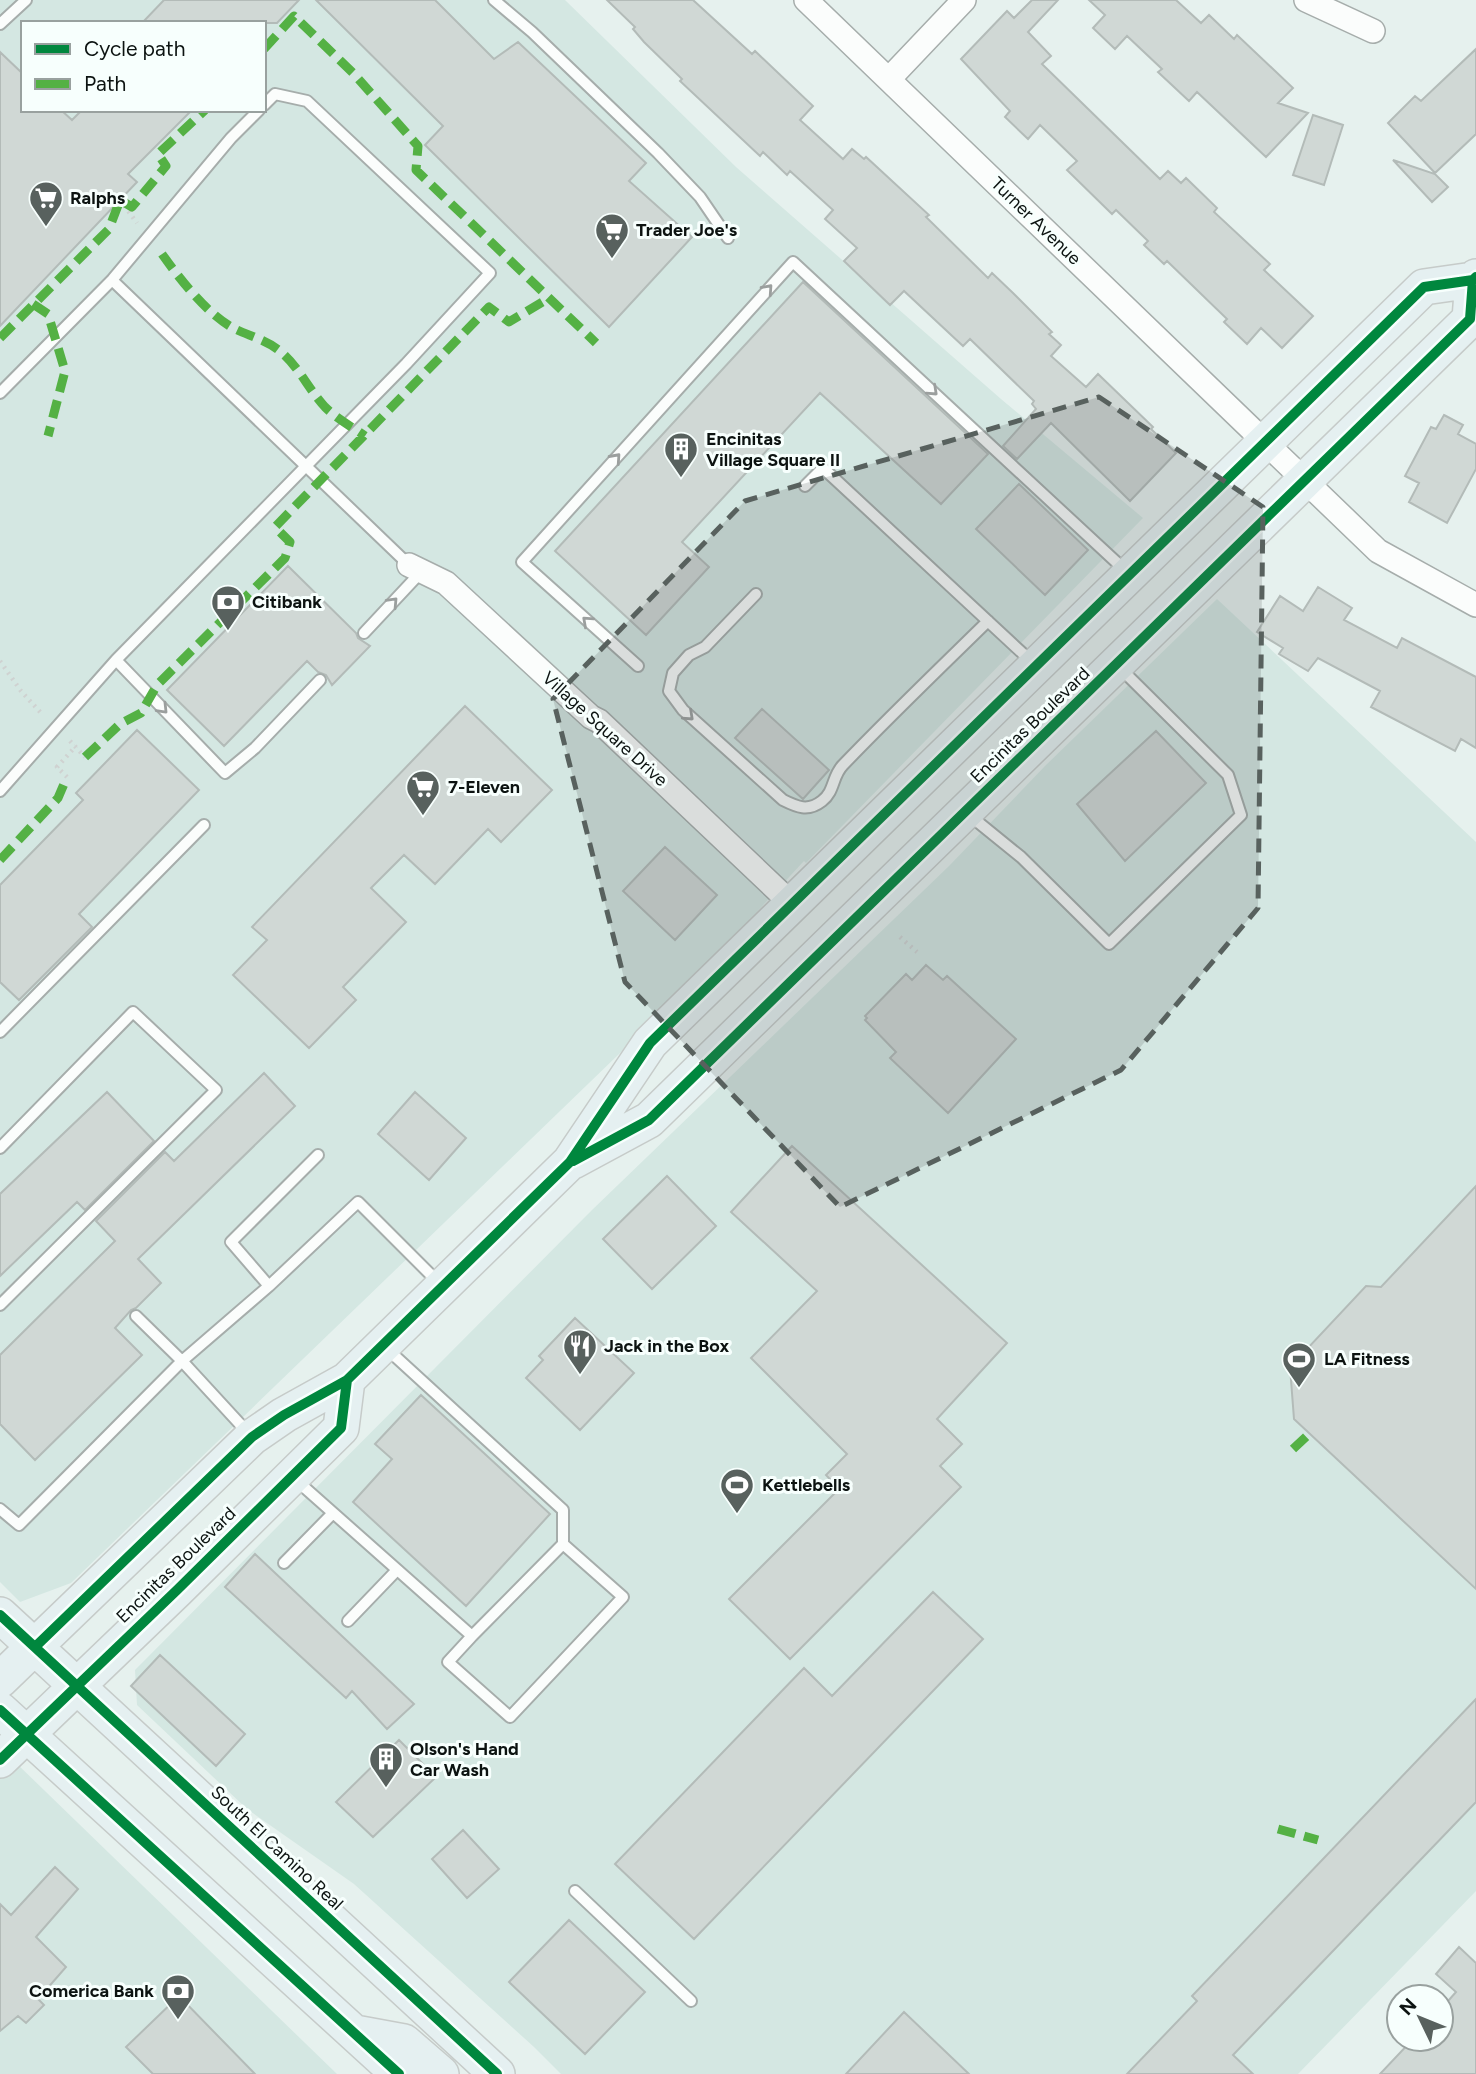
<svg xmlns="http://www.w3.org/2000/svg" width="1476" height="2074" viewBox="0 0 1476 2074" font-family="Figtree,sans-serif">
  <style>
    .built { fill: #d4e7e2; fill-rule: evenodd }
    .building { fill: #d0d8d5; stroke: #b3bbb8; stroke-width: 2 }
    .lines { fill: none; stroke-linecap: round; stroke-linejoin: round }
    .lane-casing { stroke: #a6adab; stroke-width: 14 }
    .street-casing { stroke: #a6adab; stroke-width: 26 }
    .primary-casing { stroke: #c6cbc9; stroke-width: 38 }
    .path { stroke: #cfd2d1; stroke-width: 4.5; stroke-dasharray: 2 5; stroke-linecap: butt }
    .lane { stroke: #fbfdfc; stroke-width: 10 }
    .street { stroke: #fbfdfc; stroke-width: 23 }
    .primary { stroke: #e5f0f1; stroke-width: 35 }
    .quiet { stroke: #54b144; stroke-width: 9; stroke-dasharray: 18 9; stroke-linecap: butt }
    .cycleway-casing { stroke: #f7fffd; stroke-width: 15 }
    .cycleway { stroke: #00873e; stroke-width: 10 }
    .oneway { stroke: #9b9f9e }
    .marked { fill: #58615e; fill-opacity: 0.2; stroke: #58615e; stroke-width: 5; stroke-dasharray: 14 9; stroke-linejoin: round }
    .labels { text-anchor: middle; stroke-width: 6; stroke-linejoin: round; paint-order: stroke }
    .poi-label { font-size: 18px; font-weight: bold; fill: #0c1311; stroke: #f7fffd; text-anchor: start }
    .street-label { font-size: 18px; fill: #0c1311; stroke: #f7fffd }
  </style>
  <rect width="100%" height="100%" fill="#e6f1ee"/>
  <!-- built -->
  <path class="built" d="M 0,0 L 565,0 L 736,167 L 1001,399 L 1143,518 L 806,863 L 804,861 L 676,999 L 71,1583 L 20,1602 L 0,1582 ZM 23,23 L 264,23 L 264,110 L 23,110 Z
    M 1217,599 L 1476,842 L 1476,1891 L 1298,2074 L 561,2074 L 534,2047 L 354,1884 L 247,1809 L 137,1705 L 135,1670 L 592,1210 L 949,866 L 1045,766 Z
    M 13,1760 L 337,2074 L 0,2074 L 0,1773 Z"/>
  <!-- building -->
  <path class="building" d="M 164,0 L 299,0 L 277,23 L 142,23 Z
    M 316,0 L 435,0 L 494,59 L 518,42 L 646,163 L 629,181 L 692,237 L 609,327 L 425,145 L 443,126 Z
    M 607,0 L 693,0 L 752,54 L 755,51 L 813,106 L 800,120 L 843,159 L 852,149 L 864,159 L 866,157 L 929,215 L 926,217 L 988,278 L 992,273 L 1013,293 L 1052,332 L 1049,334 L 1061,345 L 1051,356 L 1086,387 L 1098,374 L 1153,427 L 1151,429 L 1176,453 L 1130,501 L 1051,423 L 1017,459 L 1003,446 L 1036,409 L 1032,404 L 1034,401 L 970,339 L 963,346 L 904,291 L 890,305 L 844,261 L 857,248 L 825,219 L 833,210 L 790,171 L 787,175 L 763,152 L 760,156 L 680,81 L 682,79 L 644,42 L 633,29 L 635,27 Z
    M 1032,0 L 1058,0 L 1028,32 L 1051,56 L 1042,64 L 1160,179 L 1168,171 L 1181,183 L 1186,178 L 1217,208 L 1214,212 L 1270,264 L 1264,270 L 1313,316 L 1282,348 L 1261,328 L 1247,344 L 1224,322 L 1227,319 L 1167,261 L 1164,264 L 1144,245 L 1148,241 L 1116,210 L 1112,214 L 1067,170 L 1077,161 L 1040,125 L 1028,139 L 1005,117 L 1010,111 L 961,59 L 1007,11 L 1014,18 Z
    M 1089,0 L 1176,0 L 1201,23 L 1209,15 L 1234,39 L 1237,35 L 1293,88 L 1278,103 L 1308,113 L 1266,157 L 1197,92 L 1189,101 L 1158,72 L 1162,69 L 1127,36 L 1115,49 L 1093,28 L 1105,15 Z
    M 1476,49 L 1476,134 L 1435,173 L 1388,123 L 1415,96 L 1421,101 Z
    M 0,52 L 23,74 L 23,110 L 61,110 L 72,120 L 82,110 L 192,110 L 128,174 L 137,182 L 0,326 Z
    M 1313,115 L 1343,125 L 1324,185 L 1293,175 Z
    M 1393,160 L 1435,174 L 1448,187 L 1432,202 Z
    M 803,282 L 988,454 L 941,504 L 820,393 L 682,542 L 709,567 L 646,635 L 555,551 Z
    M 1444,415 L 1463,425 L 1458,434 L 1476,444 L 1476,469 L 1447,523 L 1409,502 L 1419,483 L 1405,476 L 1431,427 L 1436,429 Z
    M 1019,484 L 1088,550 L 1045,595 L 976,529 Z
    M 288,566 L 356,633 L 358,638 L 370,646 L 332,685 L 326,675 L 318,672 L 307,661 L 224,746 L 167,690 Z
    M 1318,587 L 1352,608 L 1344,620 L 1397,648 L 1402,638 L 1476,677 L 1476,748 L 1461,739 L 1455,751 L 1371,707 L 1380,691 L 1318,658 L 1308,671 L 1279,654 L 1283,648 L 1257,632 L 1280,596 L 1303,611 Z
    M 465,706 L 552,790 L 501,842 L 488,829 L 435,884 L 404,855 L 371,888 L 406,922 L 343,987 L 356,1000 L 309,1048 L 233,975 L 267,940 L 252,927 Z
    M 762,709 L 829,770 L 803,799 L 735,738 Z
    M 137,730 L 199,790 L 79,914 L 92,927 L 19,1000 L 0,982 L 0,885 L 83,800 L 76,793 Z
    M 1156,731 L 1206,783 L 1125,861 L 1077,804 Z
    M 665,847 L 717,895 L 675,940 L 623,891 Z
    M 926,965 L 943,980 L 947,976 L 1016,1039 L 948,1113 L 890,1058 L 896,1052 L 865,1020 L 867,1018 L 865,1016 L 906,974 L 912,980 Z
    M 264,1073 L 295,1106 L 138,1259 L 161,1283 L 136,1308 L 131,1310 L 115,1328 L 142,1355 L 35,1460 L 0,1424 L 0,1355 L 115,1241 L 96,1221 L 165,1152 L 174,1161 Z
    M 107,1092 L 154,1141 L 85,1210 L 77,1202 L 0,1276 L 0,1194 Z
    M 415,1092 L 466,1138 L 429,1180 L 378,1134 Z
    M 792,1146 L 1007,1343 L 937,1419 L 962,1444 L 940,1466 L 961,1487 L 790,1659 L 729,1599 L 839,1489 L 826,1475 L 847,1454 L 751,1358 L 817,1291 L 731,1212 Z
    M 667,1176 L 716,1226 L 652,1289 L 603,1239 Z
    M 1476,1186 L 1476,1589 L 1294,1419 L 1290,1367 L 1366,1286 L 1381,1287 Z
    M 575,1318 L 634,1373 L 580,1430 L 526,1378 L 543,1360 L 539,1356 Z
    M 421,1395 L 550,1514 L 466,1606 L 353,1502 L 392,1459 L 375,1444 Z
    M 255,1554 L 414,1704 L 387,1729 L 352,1691 L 346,1698 L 225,1587 Z
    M 933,1592 L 983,1639 L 694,1939 L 615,1864 L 804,1668 L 832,1696 Z
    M 160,1655 L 245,1734 L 216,1766 L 131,1686 Z
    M 1476,1699 L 1476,1802 L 1233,2055 L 1253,2074 L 1127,2074 L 1197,2001 L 1192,1996 Z
    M 399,1740 L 436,1777 L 373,1837 L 336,1802 Z
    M 463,1830 L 499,1869 L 467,1898 L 432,1859 Z
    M 55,1867 L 78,1889 L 36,1937 L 66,1967 L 38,1999 L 44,2005 L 26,2023 L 18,2016 L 0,2031 L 0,1904 L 11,1915 Z
    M 569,1920 L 645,1992 L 585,2054 L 509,1982 Z
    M 1459,1947 L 1476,1963 L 1476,2074 L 1380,2074 L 1413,2039 L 1441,2039 L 1441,2009 L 1456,1992 L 1436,1974 Z
    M 179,1996 L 255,2074 L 153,2074 L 126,2047 Z
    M 904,2012 L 969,2074 L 846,2074 Z"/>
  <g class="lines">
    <!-- lane casing -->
    <g class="lane-casing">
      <path id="lane" d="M 494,0 L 532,32 L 658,153 L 700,197 L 728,238
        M 0,24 L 26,0
        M 112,280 L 409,565
        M 0,393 L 112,280 L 231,138 L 259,110
        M 805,486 L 823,468 L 1033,663
        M 756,594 L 705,647 L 689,655 L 673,673 L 669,691 L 683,710 L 783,800 C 797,807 808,812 822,801 C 835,791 832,776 843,765 C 890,716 939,669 988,621
        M 364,633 L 422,571
        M 116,660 L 225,773 L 255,748 L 320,680
        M 638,666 L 522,562 L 793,262 L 1127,572
        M 0,791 L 116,660 L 406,364 L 490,273 L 307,101 L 275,94 L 264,105
        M 968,814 L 1021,857 L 1109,944 L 1241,815 L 1228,775 L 1119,667
        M 0,1032 L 204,825
        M 0,1148 L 133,1012 L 216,1090 L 0,1305
        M 269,1286 L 231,1242 L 318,1155
        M 136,1316 L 182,1361 L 269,1286 L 358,1202 L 440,1284
        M 386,1348 L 563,1510 L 563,1544
        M 296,1480 L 472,1636 L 563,1544 L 623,1597 L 510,1717 L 448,1662 L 472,1636
        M 0,1509 L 19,1525 L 182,1361 L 250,1435
        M 284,1563 L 333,1513
        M 348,1621 L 397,1570
        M 575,1891 L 691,2001"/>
    </g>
    <!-- street casing -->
    <g class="street-casing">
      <path id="street" d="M 806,0 L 1378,551 L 1476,605
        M 1306,0 L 1373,31
        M 889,79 L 964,0
        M 409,565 L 446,583 L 591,717 L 599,721 L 792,904"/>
    </g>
    <!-- primary casing -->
    <g class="primary-casing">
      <path id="primary" d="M 573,1161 L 649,1120 L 1470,319 L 1473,280
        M 0,1615 L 497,2074
        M 0,1680 L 252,1437 L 284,1415 L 347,1380 L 570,1162 L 650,1043 L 1424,287 L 1473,280 L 1476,277
        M 0,1710 L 399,2074
        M 0,1760 L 177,1590 L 341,1428 L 347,1380
        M 355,2033 L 404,2042 L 441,2074"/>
    </g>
    <!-- path -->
    <path class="path" d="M 120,200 L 137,223
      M 0,661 L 21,691 L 41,713
      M 70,741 L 85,757
      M 67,777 L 57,767 L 76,746
      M 900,937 L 917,952"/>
    <!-- lane -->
    <use href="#lane" class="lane"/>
    <!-- street -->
    <use href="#street" class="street"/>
    <!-- primary -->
    <use href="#primary" class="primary"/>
    <!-- quiet -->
    <path class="quiet" d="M 264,49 L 294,16 L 354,74 L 418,146 L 416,170 L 596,343
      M 162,254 C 179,278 206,313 233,328 C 249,336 267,340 281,352 C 299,367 309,390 325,407 C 336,418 352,427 365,436
      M 33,304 L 48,314 L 65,371 L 48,436
      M 0,338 L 109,229 L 120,200 L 132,207 L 166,166 L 158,154 L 205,110
      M 85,757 L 120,724 L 141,713 L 157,685 L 285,558 L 290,542 L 275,527 L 489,307 L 509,322 L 549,298
      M 0,860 L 58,798 L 67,777
      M 1293,1449 L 1310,1433
      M 1278,1829 L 1318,1840"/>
    <!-- cycleway casing -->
    <g class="cycleway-casing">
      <path id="cycleway" d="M 573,1161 L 649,1120 L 1470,319 L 1473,280
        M 0,1615 L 497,2074
        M 35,1647 L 252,1437 L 284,1415 L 347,1380 L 570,1162 L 650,1043 L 1424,287 L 1473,280 L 1476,277
        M 0,1710 L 399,2074
        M 0,1760 L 177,1590 L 341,1428 L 347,1380"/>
    </g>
    <!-- cycleway -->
    <use href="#cycleway" class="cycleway"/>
  </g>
  <!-- one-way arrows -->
  <defs><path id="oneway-chevron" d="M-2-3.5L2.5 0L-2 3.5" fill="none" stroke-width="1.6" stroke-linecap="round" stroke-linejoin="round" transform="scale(1.75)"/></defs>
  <g class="oneway">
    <use href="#oneway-chevron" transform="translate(768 289) rotate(-48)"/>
    <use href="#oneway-chevron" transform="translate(933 391) rotate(43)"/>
    <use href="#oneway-chevron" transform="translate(616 458) rotate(-48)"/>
    <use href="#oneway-chevron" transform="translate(393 602) rotate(-47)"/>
    <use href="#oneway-chevron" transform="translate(587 621) rotate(-138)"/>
    <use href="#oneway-chevron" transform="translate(163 709) rotate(46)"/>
    <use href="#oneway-chevron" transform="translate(689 716) rotate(43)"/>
  </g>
  <!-- marked area -->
  <path class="marked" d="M 1099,397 L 1263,507 L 1258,908 L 1121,1070 L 840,1207 L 625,982 L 553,699 L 745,501 Z"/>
  <!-- icons -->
  <defs>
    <g id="supermarket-pin" transform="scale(1.75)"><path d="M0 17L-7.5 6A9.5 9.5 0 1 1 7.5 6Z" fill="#58615e" stroke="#f7fffd"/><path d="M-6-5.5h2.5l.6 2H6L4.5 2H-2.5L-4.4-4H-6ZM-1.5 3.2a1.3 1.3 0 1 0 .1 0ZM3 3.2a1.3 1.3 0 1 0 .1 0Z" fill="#fff"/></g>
    <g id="building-pin" transform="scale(1.75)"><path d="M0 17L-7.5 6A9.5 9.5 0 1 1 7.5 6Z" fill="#58615e" stroke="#f7fffd"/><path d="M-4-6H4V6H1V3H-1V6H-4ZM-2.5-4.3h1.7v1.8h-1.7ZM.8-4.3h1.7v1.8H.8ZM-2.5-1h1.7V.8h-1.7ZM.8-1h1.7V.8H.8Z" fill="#fff"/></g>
    <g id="bank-pin" transform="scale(1.75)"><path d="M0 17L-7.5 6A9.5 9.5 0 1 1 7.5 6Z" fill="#58615e" stroke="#f7fffd"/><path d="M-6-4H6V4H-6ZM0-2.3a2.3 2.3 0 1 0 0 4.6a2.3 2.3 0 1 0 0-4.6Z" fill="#fff"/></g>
    <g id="restaurant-pin" transform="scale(1.75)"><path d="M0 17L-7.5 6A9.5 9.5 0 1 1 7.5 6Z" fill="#58615e" stroke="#f7fffd"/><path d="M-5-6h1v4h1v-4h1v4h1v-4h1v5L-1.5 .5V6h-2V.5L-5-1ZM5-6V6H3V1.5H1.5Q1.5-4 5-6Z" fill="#fff"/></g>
    <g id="stadium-pin" transform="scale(1.75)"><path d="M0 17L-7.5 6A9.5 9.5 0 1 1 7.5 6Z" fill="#58615e" stroke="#f7fffd"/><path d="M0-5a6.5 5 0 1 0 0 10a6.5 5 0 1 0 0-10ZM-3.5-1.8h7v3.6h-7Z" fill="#fff"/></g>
  </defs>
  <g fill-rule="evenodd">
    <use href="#supermarket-pin" x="46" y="198"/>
    <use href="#supermarket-pin" x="612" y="230"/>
    <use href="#building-pin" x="681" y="449"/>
    <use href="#bank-pin" x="228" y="602"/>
    <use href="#supermarket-pin" x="423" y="787"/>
    <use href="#restaurant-pin" x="580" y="1346"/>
    <use href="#stadium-pin" x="1299" y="1359"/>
    <use href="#stadium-pin" x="737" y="1485"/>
    <use href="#building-pin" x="386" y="1759"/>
    <use href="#bank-pin" x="178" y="1991"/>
  </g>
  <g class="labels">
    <!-- poi labels -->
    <g class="poi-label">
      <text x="70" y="204">Ralphs</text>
      <text x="636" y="236">Trader Joe's</text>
      <text x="706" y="445">Encinitas<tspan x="706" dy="21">Village Square II</tspan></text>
      <text x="252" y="608">Citibank</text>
      <text x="448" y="793">7-Eleven</text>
      <text x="604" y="1352">Jack in the Box</text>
      <text x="1324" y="1365">LA Fitness</text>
      <text x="762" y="1491">Kettlebells</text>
      <text x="410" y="1755">Olson's Hand<tspan x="410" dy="21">Car Wash</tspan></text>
      <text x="154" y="1997" text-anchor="end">Comerica Bank</text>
    </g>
    <!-- street labels -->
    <g class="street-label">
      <text transform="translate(1036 221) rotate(44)" y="6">Turner Avenue</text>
      <text transform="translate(1030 725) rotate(-44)" y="6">Encinitas Boulevard</text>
      <text transform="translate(605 729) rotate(42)" y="6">Village Square Drive</text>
      <text transform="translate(176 1565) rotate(-44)" y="6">Encinitas Boulevard</text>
      <text transform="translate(277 1848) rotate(43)" y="6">South El Camino Real</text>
    </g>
  </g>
  <!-- legend -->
  <rect x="21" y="21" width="245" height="91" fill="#f7fffd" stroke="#99a19f" stroke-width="2"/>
  <rect x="35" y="44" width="35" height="10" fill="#00873e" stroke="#99a19f" stroke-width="2"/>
  <text x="84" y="56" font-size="21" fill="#0c1311">Cycle path</text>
  <rect x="35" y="79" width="35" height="10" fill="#54b144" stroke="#99a19f" stroke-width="2"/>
  <text x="84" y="91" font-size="21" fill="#0c1311">Path</text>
  <!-- north arrow -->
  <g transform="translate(1420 2018) rotate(313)"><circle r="33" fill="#f7fffd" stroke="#99a19f" stroke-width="2"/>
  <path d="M0-5L12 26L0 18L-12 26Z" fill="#58615e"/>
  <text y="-10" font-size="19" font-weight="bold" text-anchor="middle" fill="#0c1311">N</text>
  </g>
</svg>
